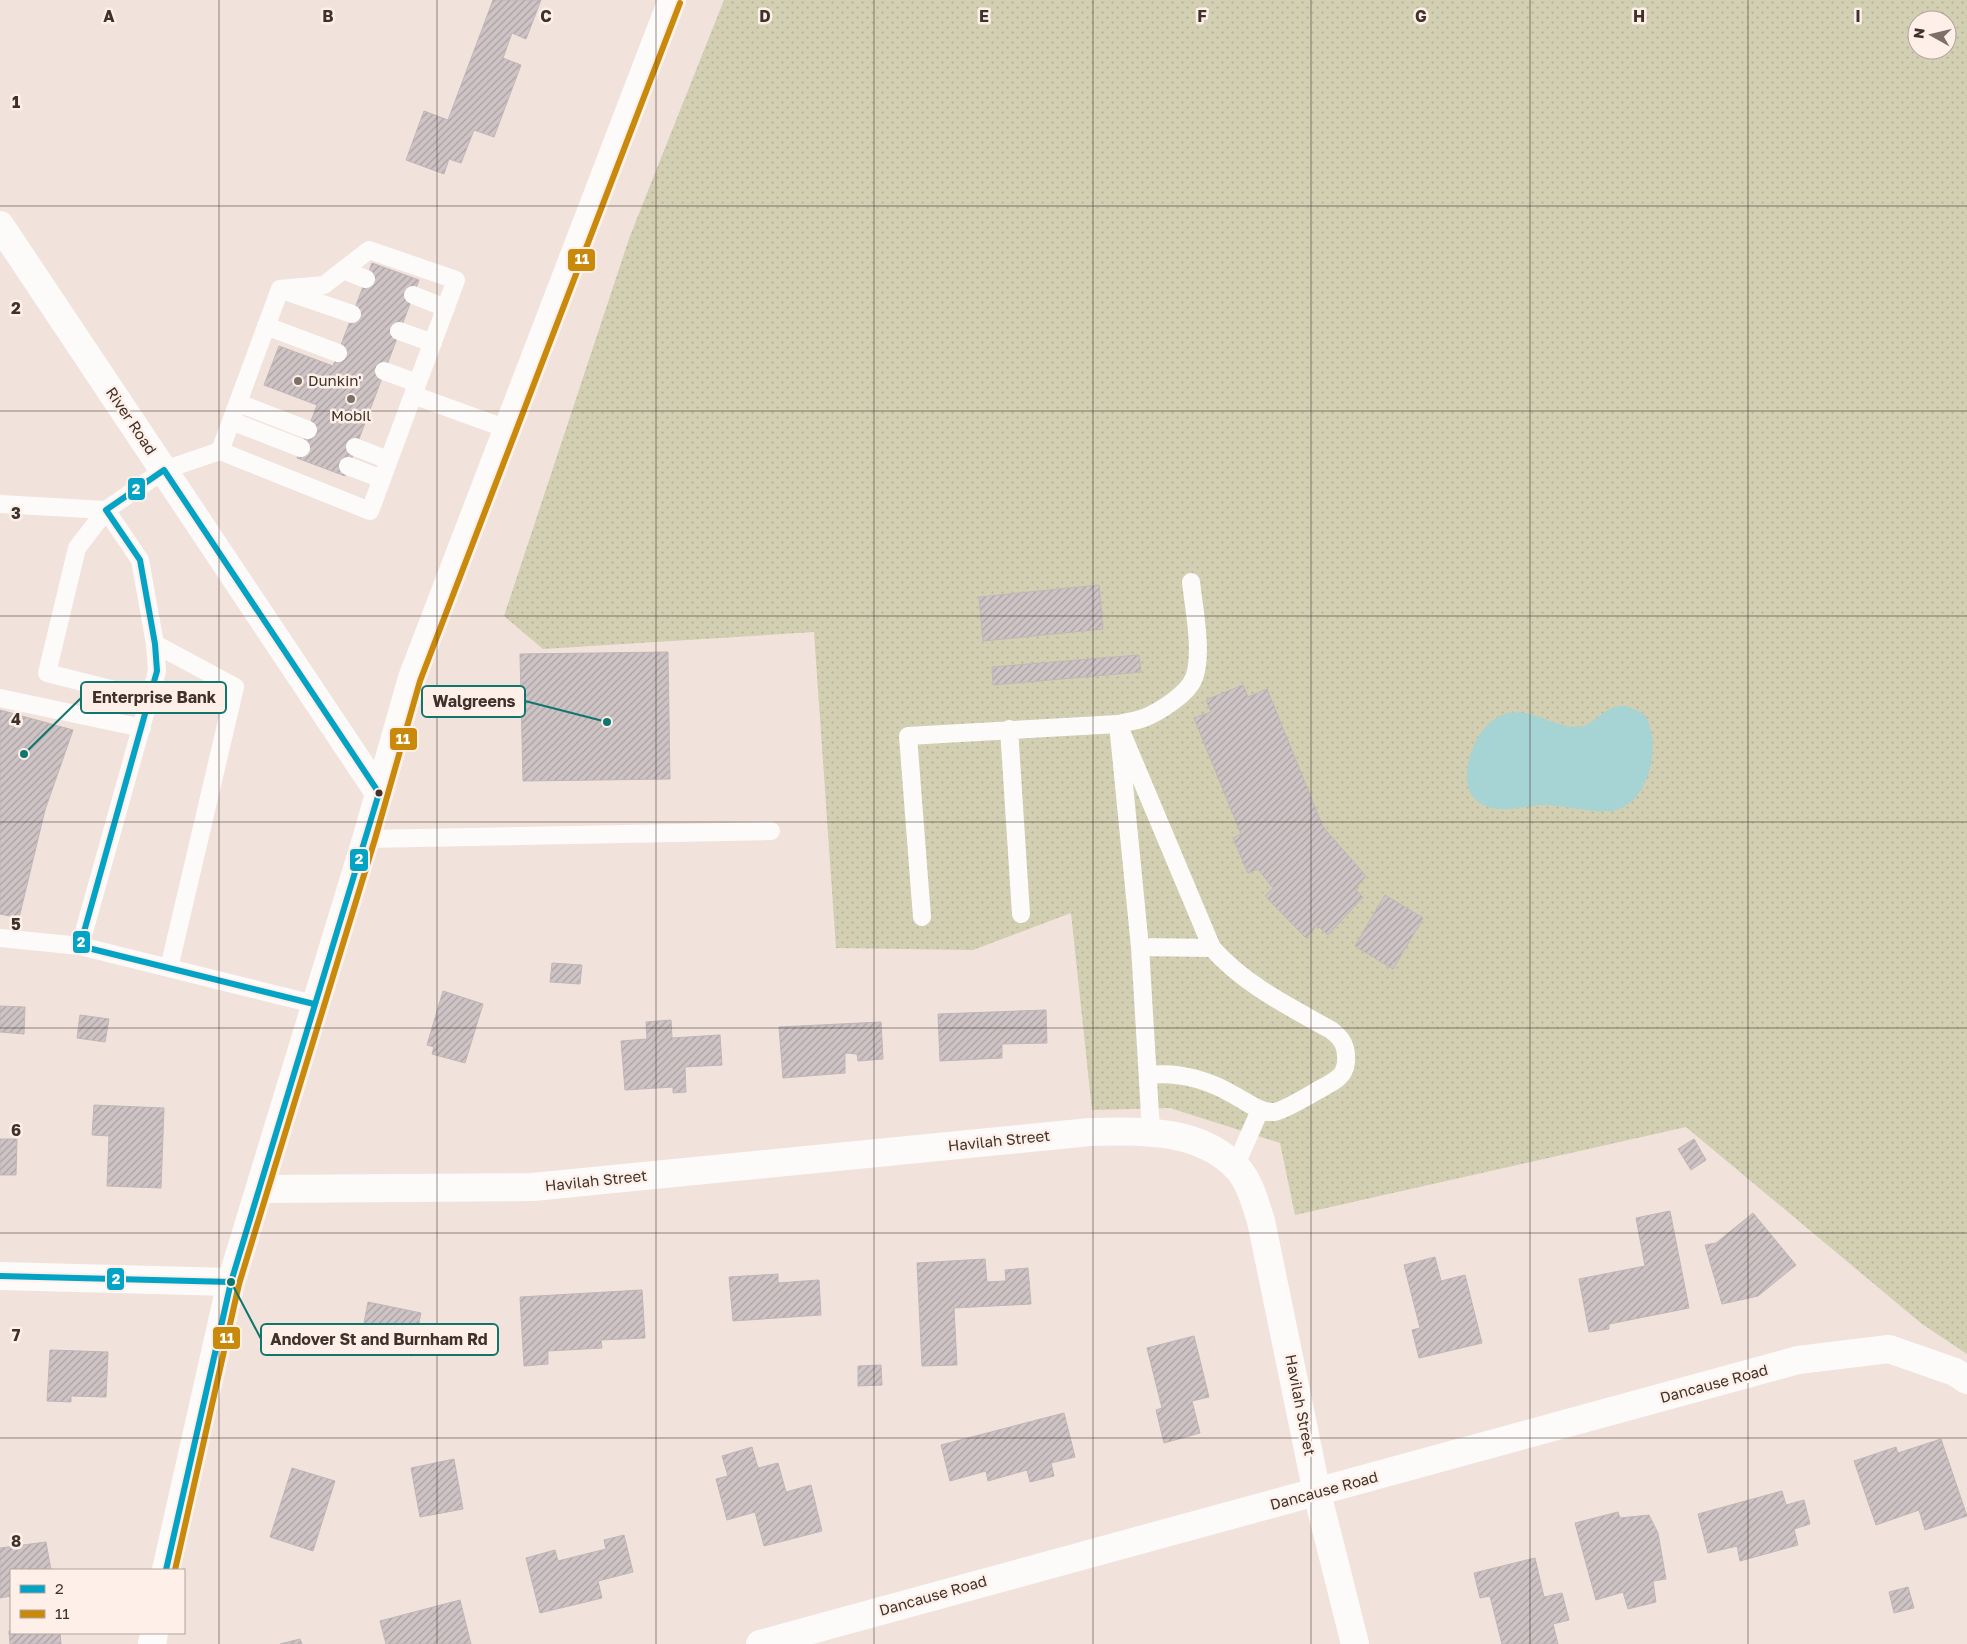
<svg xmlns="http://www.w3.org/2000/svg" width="1967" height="1644" viewBox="0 0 1967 1644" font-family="'Golos Text',sans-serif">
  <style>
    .grass { fill: url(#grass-dots); fill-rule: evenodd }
    .water { fill: #a6d3d3 }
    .building { fill: url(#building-hatch); stroke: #c1b6b7 }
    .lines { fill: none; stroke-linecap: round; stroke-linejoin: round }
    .lane { stroke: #fdfbfa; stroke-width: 18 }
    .street { stroke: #fdfbfa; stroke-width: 28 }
    .secondary { stroke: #fdfbfa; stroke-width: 28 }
    .bus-1-casing { stroke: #fef0e9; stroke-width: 10 }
    .bus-2-casing { stroke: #fef0e9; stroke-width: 10 }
    .bus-1 { stroke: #03a3c6; stroke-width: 6 }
    .bus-2 { stroke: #c9890b; stroke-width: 6 }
    .grid { fill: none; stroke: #3e322b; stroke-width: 1; stroke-opacity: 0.55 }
    .poi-dot { fill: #7d7069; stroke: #fef0e9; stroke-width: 2 }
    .bus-dot { fill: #3e322b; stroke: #fef0e9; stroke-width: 2 }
    .labels { text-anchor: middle; stroke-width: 5; stroke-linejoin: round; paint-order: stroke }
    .poi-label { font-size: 15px; fill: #3e322b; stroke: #fef0e9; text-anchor: start }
    .street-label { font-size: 15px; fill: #3e322b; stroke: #fef0e9 }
    .grid-label { font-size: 16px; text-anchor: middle; font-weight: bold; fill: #3e322b; stroke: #fef0e9; stroke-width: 5; stroke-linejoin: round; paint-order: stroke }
    .leader { fill: none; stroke: #0f766e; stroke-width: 2 }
    .callout-dot { fill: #0f766e; stroke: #fef0e9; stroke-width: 2 }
    .callout { fill: #fef0e9; stroke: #0f766e; stroke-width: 2 }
    .callout-label { font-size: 16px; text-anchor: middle; font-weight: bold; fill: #3e322b }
    .line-badge { stroke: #fef0e9; stroke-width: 2 }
    .badge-label { font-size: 14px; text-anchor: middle; font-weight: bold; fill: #fff }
  </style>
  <defs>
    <pattern id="grass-dots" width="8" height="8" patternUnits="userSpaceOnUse" patternTransform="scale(1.25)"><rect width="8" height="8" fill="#d2cfb2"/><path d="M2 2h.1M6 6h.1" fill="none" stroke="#b5b299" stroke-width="1.8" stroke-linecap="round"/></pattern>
    <pattern id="building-hatch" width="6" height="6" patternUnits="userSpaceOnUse" patternTransform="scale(1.25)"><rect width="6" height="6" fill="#cfc4c5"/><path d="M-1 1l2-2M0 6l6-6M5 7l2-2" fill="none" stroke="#a9a0a0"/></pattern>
  </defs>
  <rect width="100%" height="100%" fill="#f1e2db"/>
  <!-- grass -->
  <path class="grass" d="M 724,0 L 1967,0 L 1967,1354 L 1922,1324 L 1686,1127 L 1295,1215 L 1280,1143 L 1170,1108 L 1092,1110 L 1071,913 L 973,950 L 836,948 L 814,632 L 543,649 L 504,616 L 630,236 ZM 1917,20 L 1947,20 L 1947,50 L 1917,50 Z"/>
  <!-- water -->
  <path class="water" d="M 1627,706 L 1644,714 C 1647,719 1650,725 1651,731 C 1658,759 1644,807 1611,811 C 1591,813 1564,805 1543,805 C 1521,806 1492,817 1474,798 C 1463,787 1467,761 1473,748 C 1480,731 1491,717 1509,713 C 1531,708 1554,727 1576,727 C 1591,727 1599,714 1612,708 C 1616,706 1622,706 1627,706 Z"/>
  <!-- building -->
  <path class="building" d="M 493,0 L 541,0 L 526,39 L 512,33 L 503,58 L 521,65 L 494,137 L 474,130 L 461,163 L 449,159 L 444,174 L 406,160 L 424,111 L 448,120 Z
    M 372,263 L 419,280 L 345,476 L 297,458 L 317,405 L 264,385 L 279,346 L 333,366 Z
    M 1099,585 L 1103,629 L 983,641 L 979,597 Z
    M 668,652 L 670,779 L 523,781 L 520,654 Z
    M 1139,655 L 1141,672 L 993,685 L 992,667 Z
    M 1243,685 L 1248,697 L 1267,689 L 1323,827 L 1366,876 L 1355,889 L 1363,897 L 1328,935 L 1317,925 L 1306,938 L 1265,896 L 1273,888 L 1258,869 L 1248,873 L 1233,838 L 1241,834 L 1194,718 L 1211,712 L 1206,700 Z
    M 0,710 L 73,730 L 45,810 L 19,918 L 0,914 Z
    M 1385,895 L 1423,918 L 1393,969 L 1355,946 Z
    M 552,963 L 582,965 L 580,984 L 550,982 Z
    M 443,991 L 483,1004 L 465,1063 L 432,1054 L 434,1047 L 427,1045 Z
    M 0,1006 L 25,1007 L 24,1034 L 0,1032 Z
    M 1046,1010 L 1047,1043 L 1002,1044 L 1002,1058 L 940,1061 L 938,1014 Z
    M 80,1015 L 109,1019 L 105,1042 L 77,1038 Z
    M 671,1020 L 672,1038 L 720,1035 L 722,1065 L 685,1067 L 686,1092 L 673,1093 L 673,1087 L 625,1090 L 621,1041 L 647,1039 L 646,1022 Z
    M 881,1022 L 883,1059 L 858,1061 L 857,1054 L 845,1053 L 845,1073 L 783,1078 L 779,1027 Z
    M 94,1105 L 164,1108 L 161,1188 L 107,1186 L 109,1136 L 92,1135 Z
    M 0,1139 L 17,1139 L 16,1175 L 0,1175 Z
    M 1694,1139 L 1706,1160 L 1691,1170 L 1678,1149 Z
    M 1670,1211 L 1689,1308 L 1609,1324 L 1609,1329 L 1589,1332 L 1579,1279 L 1645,1266 L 1636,1218 Z
    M 1753,1213 L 1796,1265 L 1758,1296 L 1722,1304 L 1705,1245 L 1716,1243 Z
    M 1435,1257 L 1441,1281 L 1465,1275 L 1482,1343 L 1419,1358 L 1412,1330 L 1420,1328 L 1404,1265 Z
    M 985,1259 L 987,1282 L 1006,1281 L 1005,1270 L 1028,1268 L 1031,1304 L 954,1308 L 957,1365 L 922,1366 L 917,1263 Z
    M 778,1274 L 778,1283 L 819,1280 L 821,1315 L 733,1321 L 729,1277 Z
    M 642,1290 L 645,1338 L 601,1340 L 602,1348 L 548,1351 L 548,1364 L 524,1366 L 520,1297 Z
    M 368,1302 L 421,1313 L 412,1356 L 369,1347 L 373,1325 L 364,1323 Z
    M 1194,1336 L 1209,1397 L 1192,1401 L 1200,1433 L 1164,1443 L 1156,1410 L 1162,1408 L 1147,1348 Z
    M 50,1350 L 108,1352 L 106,1397 L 71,1396 L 71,1402 L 47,1401 Z
    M 881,1365 L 882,1385 L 858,1386 L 858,1366 Z
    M 1064,1413 L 1075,1457 L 1051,1463 L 1054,1476 L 1030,1482 L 1027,1470 L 988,1481 L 986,1471 L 950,1481 L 941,1445 Z
    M 1941,1439 L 1967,1516 L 1925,1530 L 1919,1510 L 1876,1525 L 1854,1461 L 1896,1447 L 1898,1453 Z
    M 752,1447 L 758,1468 L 778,1463 L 786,1492 L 811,1485 L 822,1531 L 764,1546 L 755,1512 L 727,1520 L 716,1479 L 728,1476 L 722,1456 Z
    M 454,1459 L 463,1509 L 420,1517 L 411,1468 Z
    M 292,1468 L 335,1481 L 313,1551 L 270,1537 Z
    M 1782,1491 L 1786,1505 L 1804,1500 L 1810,1524 L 1794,1529 L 1798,1545 L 1740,1561 L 1737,1546 L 1708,1553 L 1698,1514 Z
    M 1618,1512 L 1620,1518 L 1649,1515 L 1658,1533 L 1666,1579 L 1653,1581 L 1656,1602 L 1628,1609 L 1623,1592 L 1596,1600 L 1575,1523 Z
    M 624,1535 L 633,1572 L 598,1581 L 602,1598 L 540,1613 L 526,1558 L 555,1550 L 558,1561 L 606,1549 L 604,1540 Z
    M 46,1542 L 51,1570 L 11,1570 L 11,1596 L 0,1598 L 0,1548 Z
    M 1535,1558 L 1544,1597 L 1562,1593 L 1569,1620 L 1553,1624 L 1558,1644 L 1502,1644 L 1490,1596 L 1480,1598 L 1474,1573 Z
    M 1908,1587 L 1914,1608 L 1894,1613 L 1889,1592 Z
    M 460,1600 L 471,1644 L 386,1644 L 380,1621 Z
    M 11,1630 L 11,1633 L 60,1633 L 61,1644 L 10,1644 L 9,1631 Z
    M 300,1639 L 302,1644 L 280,1644 Z"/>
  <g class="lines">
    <!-- lane -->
    <path class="lane" d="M 343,270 L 366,279
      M 285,291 L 352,314
      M 413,295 L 446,308
      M 266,326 L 338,353
      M 399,331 L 433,343
      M 384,371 L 417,383
      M 238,403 L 308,430
      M 231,421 L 301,448
      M 355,447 L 388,460
      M 220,451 L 280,289 L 324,285 L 369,250 L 456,280 L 413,395
      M 348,466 L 382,479
      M 0,504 L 106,510 L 77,548 L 47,673 L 150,699
      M 155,644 L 235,687 L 169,968
      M 0,698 L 142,728
      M 1009,729 L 1021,914
      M 366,839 L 771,831
      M 922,917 L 908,736 L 1118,724 L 1140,947
      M 0,938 L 80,946 L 314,1004
      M 80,946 L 157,671 L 155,644 L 140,560 L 106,510 L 164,470 L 220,451 L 370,511 L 413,395 L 507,429
      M 1148,1075 C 1177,1072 1206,1079 1232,1094 C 1246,1101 1258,1112 1274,1112 C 1284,1111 1311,1094 1322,1088 C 1333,1082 1345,1077 1346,1062 C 1347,1047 1343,1039 1331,1030 C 1288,1006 1245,985 1212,948 L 1118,724 C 1126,722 1136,721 1144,718 C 1159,712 1188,694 1194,678 C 1203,653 1194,609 1191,582
      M 1151,1131 L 1140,947 L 1212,948
      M 1235,1167 L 1260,1110"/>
    <!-- street -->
    <path class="street" d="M 261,1189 L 533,1187 L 1090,1132 C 1141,1131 1200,1128 1238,1169 C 1250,1182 1255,1203 1261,1221 L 1317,1493 L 1355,1644
      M 0,1276 L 231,1282
      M 760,1644 L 1798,1360 L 1889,1349 L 1955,1372 L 1967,1380"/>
    <!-- secondary -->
    <path class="secondary" d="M 0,225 L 379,793
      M 166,1570 L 231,1282 L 367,836 L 412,678 L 672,0
      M 152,1644 L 154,1633"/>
    <!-- bus-1 casing -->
    <g class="bus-1-casing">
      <path id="bus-1" d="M 0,1276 L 231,1282
        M 166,1570 L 231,1282 L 379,793 L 164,470 L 106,510 L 140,560 L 155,644 L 157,671 L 80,946 L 314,1004"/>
    </g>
    <!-- bus-2 casing -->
    <g class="bus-2-casing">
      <path id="bus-2" d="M 175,1570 L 239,1284 L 375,839 L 420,681 L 680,3"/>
    </g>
    <!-- bus-1 -->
    <use href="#bus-1" class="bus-1"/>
    <!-- bus-2 -->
    <use href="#bus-2" class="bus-2"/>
  </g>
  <!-- grid -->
  <path class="grid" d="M 219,0 L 219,1644M 437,0 L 437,1644M 656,0 L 656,1644M 874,0 L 874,1644M 1093,0 L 1093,1644M 1311,0 L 1311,1644M 1530,0 L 1530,1644M 1748,0 L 1748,1644M 0,206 L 1967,206M 0,411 L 1967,411M 0,616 L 1967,616M 0,822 L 1967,822M 0,1028 L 1967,1028M 0,1233 L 1967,1233M 0,1438 L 1967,1438"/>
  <!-- markers -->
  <g class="poi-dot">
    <circle cx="298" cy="381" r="5"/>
    <circle cx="351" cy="399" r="5"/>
  </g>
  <circle class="bus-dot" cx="379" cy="793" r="4.5"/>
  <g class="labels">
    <!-- poi labels -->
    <g class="poi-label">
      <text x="308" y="386">Dunkin'</text>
      <text x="351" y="421" text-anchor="middle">Mobil</text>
    </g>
    <!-- street labels -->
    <g class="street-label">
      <text transform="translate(131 421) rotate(56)" y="5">River Road</text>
      <text transform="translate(999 1141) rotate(-6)" y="5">Havilah Street</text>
      <text transform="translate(596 1181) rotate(-6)" y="5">Havilah Street</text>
      <text transform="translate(1714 1384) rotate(-15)" y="5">Dancause Road</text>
      <text transform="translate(1300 1405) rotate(79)" y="5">Havilah Street</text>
      <text transform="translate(1324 1491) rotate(-15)" y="5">Dancause Road</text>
      <text transform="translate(933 1596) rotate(-16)" y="5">Dancause Road</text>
    </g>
  </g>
  <g class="grid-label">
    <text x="109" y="22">A</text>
    <text x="328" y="22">B</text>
    <text x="546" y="22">C</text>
    <text x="765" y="22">D</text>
    <text x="984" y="22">E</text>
    <text x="1202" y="22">F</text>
    <text x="1421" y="22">G</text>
    <text x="1639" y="22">H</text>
    <text x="1858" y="22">I</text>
    <text x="16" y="108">1</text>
    <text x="16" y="314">2</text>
    <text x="16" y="519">3</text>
    <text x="16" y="725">4</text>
    <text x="16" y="930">5</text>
    <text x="16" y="1136">6</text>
    <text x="16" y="1341">7</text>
    <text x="16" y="1547">8</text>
  </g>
  <!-- callouts -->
  <path class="leader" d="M24 754L81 698M607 722L525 701M231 1282L261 1339"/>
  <g class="callout-dot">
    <circle cx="24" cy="754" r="5"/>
    <circle cx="607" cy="722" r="5"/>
    <circle cx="231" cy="1282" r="5"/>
  </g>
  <g class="callout">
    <rect x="81" y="682" width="145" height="31" rx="5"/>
    <rect x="422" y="686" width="103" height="31" rx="5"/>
    <rect x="261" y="1324" width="237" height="31" rx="5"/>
  </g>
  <g class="callout-label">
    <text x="154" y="703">Enterprise Bank</text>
    <text x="474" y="707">Walgreens</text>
    <text x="379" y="1345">Andover St and Burnham Rd</text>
  </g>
  <g class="line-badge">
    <rect x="567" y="248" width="29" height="24" rx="5" fill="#c9890b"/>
    <rect x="127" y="477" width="19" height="24" rx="5" fill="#03a3c6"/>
    <rect x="389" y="727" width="29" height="24" rx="5" fill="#c9890b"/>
    <rect x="349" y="848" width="20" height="24" rx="5" fill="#03a3c6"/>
    <rect x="72" y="930" width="19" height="24" rx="5" fill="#03a3c6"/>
    <rect x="106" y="1267" width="19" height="24" rx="5" fill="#03a3c6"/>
    <rect x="212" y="1326" width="29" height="24" rx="5" fill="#c9890b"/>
  </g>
  <g class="badge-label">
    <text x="582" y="264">11</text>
    <text x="136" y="494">2</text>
    <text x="403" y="744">11</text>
    <text x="359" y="864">2</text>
    <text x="81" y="947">2</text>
    <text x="116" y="1284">2</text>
    <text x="227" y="1343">11</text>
  </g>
  <!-- legend -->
  <rect x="10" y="1569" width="175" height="65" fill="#fef0e9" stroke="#b1a49d"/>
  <rect x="20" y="1585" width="25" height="8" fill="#03a3c6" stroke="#b1a49d"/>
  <text x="55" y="1594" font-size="15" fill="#3e322b">2</text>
  <rect x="20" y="1610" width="25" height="8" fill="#c9890b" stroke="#b1a49d"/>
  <text x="55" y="1619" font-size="15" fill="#3e322b">11</text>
  <!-- north arrow -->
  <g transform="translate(1932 35) rotate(278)"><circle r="24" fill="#fef0e9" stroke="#b1a49d"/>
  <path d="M0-4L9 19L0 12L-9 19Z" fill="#7d7069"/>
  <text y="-8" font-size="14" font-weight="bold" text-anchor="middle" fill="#3e322b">N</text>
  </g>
</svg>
